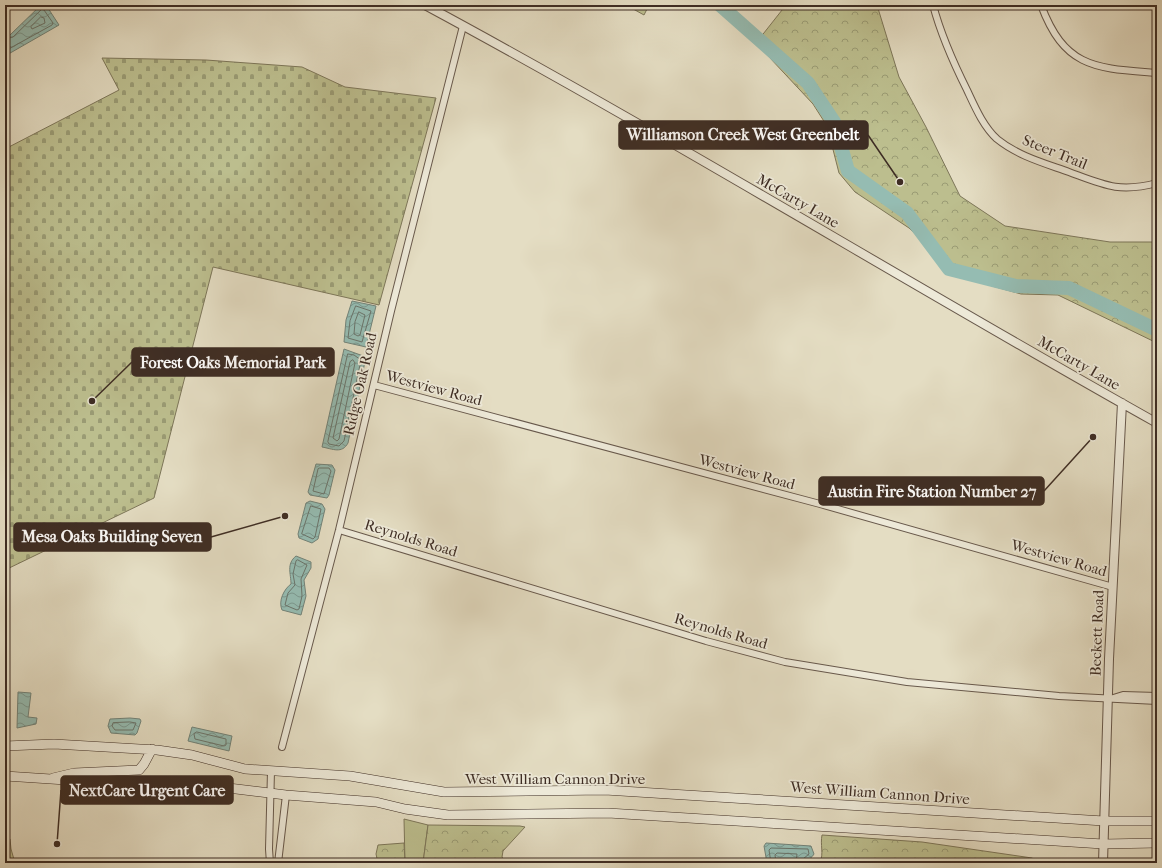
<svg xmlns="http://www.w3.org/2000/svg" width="1162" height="868" viewBox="0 0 1162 868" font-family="'IM FELL French Canon',serif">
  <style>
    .green { fill: #bcbe8e; stroke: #7d7659 }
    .forest { fill: url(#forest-crowns); stroke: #7d7659 }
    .cemetery { fill: url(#cemetery-stones); stroke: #7d7659 }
    .water { fill: url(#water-waves); stroke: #728379 }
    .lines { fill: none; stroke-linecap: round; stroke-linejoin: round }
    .shore { stroke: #6a746b; stroke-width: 1 }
    .stream { stroke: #728379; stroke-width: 2.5 }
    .river { stroke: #95bcb2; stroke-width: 14 }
    .minor-casing { stroke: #68594c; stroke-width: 8 }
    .tertiary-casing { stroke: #68594c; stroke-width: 10 }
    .secondary-casing { stroke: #3e2d24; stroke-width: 10 }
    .minor { stroke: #ede9d8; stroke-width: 6 }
    .tertiary { stroke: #ede9d8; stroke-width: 8 }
    .secondary { stroke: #ede9d8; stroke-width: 9 }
    .labels { text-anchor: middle; stroke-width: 3.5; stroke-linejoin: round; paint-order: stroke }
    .street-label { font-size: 15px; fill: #3e2d24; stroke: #ede9d8 }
    .leader { fill: none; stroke: #3e2d24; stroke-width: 1.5 }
    .callout-dot { fill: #3e2d24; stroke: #ede9d8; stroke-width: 1.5 }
    .callout { fill: #3e2d24; stroke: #3e2d24; stroke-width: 1.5 }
    .callout-label { font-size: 16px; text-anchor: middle; font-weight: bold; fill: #fff }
  </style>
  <defs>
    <pattern id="forest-crowns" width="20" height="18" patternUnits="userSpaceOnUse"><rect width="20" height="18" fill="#bcbe8e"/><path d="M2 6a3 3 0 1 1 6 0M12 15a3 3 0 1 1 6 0" fill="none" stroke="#9a9b74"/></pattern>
    <pattern id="cemetery-stones" width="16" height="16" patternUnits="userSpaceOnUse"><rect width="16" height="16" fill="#bcbe8e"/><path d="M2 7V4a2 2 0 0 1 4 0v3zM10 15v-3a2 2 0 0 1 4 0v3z" fill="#9a9b74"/></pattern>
    <pattern id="water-waves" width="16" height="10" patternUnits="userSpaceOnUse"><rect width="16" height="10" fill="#95bcb2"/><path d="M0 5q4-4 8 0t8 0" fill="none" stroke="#7b9991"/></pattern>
  </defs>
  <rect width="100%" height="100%" fill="#e4ddc3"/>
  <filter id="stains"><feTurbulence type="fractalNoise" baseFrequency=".005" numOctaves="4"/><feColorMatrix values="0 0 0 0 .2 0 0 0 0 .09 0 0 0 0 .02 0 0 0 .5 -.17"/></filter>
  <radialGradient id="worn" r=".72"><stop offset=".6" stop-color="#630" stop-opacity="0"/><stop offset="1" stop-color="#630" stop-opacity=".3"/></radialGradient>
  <!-- green -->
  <path class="green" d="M 404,819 L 428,825 L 423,863 L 405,863 Z"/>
  <!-- forest -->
  <path class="forest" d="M 626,5 L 649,5 L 644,15 Z
    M 786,5 L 877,5 L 899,77 L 926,127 L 960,196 L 1005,226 L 1110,242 L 1157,242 L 1157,343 L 1058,295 L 1021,294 L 985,284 L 950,267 L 909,228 L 855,192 L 839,173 L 827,126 L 813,104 L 756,43 Z
    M 428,825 L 520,826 L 525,827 L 503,851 L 502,857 L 506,863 L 423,863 Z
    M 5,835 L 10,839 L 11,849 L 15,863 L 5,863 Z
    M 822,835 L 922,842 L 1032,858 L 1040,863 L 820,863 C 824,853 820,845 822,835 Z
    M 404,843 L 405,863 L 378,863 L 376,854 L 378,845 Z"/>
  <!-- cemetery -->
  <path class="cemetery" d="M 102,58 L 206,60 L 302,67 L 345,87 L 436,98 L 379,305 L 213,267 L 154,498 L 5,570 L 5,149 L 119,90 Z"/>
  <!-- water -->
  <path class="water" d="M 41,5 L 46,5 L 59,25 L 5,56 L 5,37 L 8,34 L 10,35 Z
    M 352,301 L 376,306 L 366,347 L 344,342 L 346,320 Z
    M 344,349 L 366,357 L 348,443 C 342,454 333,449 322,447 Z
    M 316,464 L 332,465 L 335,470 L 329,495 L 327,498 L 310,495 L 308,492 Z
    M 310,501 L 322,504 L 325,509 L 318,539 L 312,543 L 299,538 L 298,534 L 306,503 Z
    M 296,556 L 311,562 L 311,568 L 304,580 L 306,596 L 301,615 L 282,610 C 278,601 284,589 291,584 C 291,574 286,564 296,556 Z
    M 18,692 L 31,693 L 28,717 L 37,718 L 36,724 L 17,728 Z
    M 130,718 L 140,719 L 141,721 L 137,733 L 135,735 L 111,733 L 108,726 L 110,719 Z
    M 192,727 L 232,736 L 229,751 L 188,741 Z
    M 766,843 L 811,846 L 814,854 C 807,867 780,863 767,863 L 764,846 Z"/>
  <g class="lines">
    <!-- shore -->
    <path class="shore" d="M 41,17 L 44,18 L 45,23 L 32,29 L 31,27 Z
      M 5,39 L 13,37 L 42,9 L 44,10 L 53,23 L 52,25 L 5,51
      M 356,306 L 371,311 L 362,342 L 348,338 L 350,321 Z
      M 359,312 L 365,315 L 360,335 L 358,336 L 354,334 L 355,322 Z
      M 348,354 L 354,355 L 361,360 L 344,441 L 339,446 L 329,444 L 328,442 Z
      M 353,360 L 355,363 L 339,439 L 337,441 L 333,438 L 350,362 Z
      M 320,468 L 329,468 L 331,471 L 324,494 L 313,491 L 318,469 Z
      M 311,506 L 321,509 L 315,537 L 313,539 L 302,534 Z
      M 298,560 L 307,565 L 301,579 L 302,596 L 299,609 L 297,610 L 285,605 L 288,593 L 295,585 L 293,574 L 296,561 Z
      M 130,722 L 136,723 L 133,730 L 115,730 L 112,726 L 113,723 Z
      M 197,732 L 226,739 L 226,745 L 224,746 L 195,739 L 194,734 Z
      M 771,863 L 769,850 L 771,848 L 808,849 L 809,854 L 803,859 L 801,863
      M 776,863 L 775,855 L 777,853 L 797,854 L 796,863"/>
    <!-- stream -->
    <path class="stream" d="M 734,5 L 736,19"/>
    <!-- river -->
    <path class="river" d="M 720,5 L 808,83 L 834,122 L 848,171 L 907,213 L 949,269 L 1016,286 L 1069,288 L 1157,330"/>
    <!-- minor casing -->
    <g class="minor-casing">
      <path id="minor" d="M 933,5 C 941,35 953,62 967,90 C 975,107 983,126 997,139 C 1018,156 1044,163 1069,172 C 1104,185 1119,193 1157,183
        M 1041,5 C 1065,69 1096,68 1157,73
        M 374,385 L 820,504 L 1113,587
        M 339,530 L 706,641 L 785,662 L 907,682 L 1059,696 L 1157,701
        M 1110,699 L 1123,695 L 1157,696
        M 282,747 L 339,530 L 391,311 L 463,26
        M 270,863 L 269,849 L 271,771
        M 278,863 L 286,795"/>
    </g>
    <!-- tertiary casing -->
    <g class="tertiary-casing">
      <path id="tertiary" d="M 425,5 C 672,138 912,286 1157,423
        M 1103,863 L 1109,659 L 1122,403"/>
    </g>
    <!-- secondary casing -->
    <g class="secondary-casing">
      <path id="secondary" d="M 5,8 L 8,5
        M 5,746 L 54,744 L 157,750 L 192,755 L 245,769 L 350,776 L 444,792 L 605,790 L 1104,821 L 1157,821
        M 5,776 L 127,784 L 187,783 L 286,795 L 376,802 L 405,809 L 448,815 L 608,813 L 1103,844 L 1157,843
        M 53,778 L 74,773 L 139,770 L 144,764 L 152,749"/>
    </g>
    <!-- minor -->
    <use href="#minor" class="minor"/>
    <!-- tertiary -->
    <use href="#tertiary" class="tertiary"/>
    <!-- secondary -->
    <use href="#secondary" class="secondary"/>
  </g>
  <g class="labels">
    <!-- street labels -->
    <g class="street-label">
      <text transform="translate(1055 152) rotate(22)" y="5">Steer Trail</text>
      <text transform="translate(798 201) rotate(30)" y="5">McCarty Lane</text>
      <text transform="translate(1079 363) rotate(30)" y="5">McCarty Lane</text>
      <text transform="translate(360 384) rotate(-77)" y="5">Ridge Oak Road</text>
      <text transform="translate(434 388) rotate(15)" y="5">Westview Road</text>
      <text transform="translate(747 472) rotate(15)" y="5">Westview Road</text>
      <text transform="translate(411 538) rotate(17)" y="5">Reynolds Road</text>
      <text transform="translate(1059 558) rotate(16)" y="5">Westview Road</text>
      <text transform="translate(721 631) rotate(16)" y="5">Reynolds Road</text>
      <text transform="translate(1097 633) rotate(-88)" y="5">Beckett Road</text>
      <text x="555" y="784">West William Cannon Drive</text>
      <text transform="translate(880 793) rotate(4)" y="5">West William Cannon Drive</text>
    </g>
  </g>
  <!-- callouts -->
  <path class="leader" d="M900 182L868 135M92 401L132 362M1093 437L1044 491M285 516L211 537M57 844L61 790"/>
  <g class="callout-dot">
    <circle cx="900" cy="182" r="4"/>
    <circle cx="92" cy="401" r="4"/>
    <circle cx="1093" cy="437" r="4"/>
    <circle cx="285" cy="516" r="4"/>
    <circle cx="57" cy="844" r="4"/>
  </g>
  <g class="callout">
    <rect x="619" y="121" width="249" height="28" rx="4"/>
    <rect x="132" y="348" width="202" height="28" rx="4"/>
    <rect x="819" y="477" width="225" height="28" rx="4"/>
    <rect x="14" y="523" width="197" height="28" rx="4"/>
    <rect x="61" y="776" width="172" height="28" rx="4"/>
  </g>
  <g class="callout-label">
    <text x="743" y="140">Williamson Creek West Greenbelt</text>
    <text x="233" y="368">Forest Oaks Memorial Park</text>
    <text x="932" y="497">Austin Fire Station Number 27</text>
    <text x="112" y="542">Mesa Oaks Building Seven</text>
    <text x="147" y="796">NextCare Urgent Care</text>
  </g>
  <!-- margin -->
  <rect width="1162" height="868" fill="none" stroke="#e4ddc3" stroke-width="20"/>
  <rect x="6" y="6" width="1150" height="856" fill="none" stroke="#3e2d24" stroke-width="2"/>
  <rect x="10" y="10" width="1142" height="848" fill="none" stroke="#3e2d24"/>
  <rect width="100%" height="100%" filter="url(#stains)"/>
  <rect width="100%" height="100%" fill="url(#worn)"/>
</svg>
